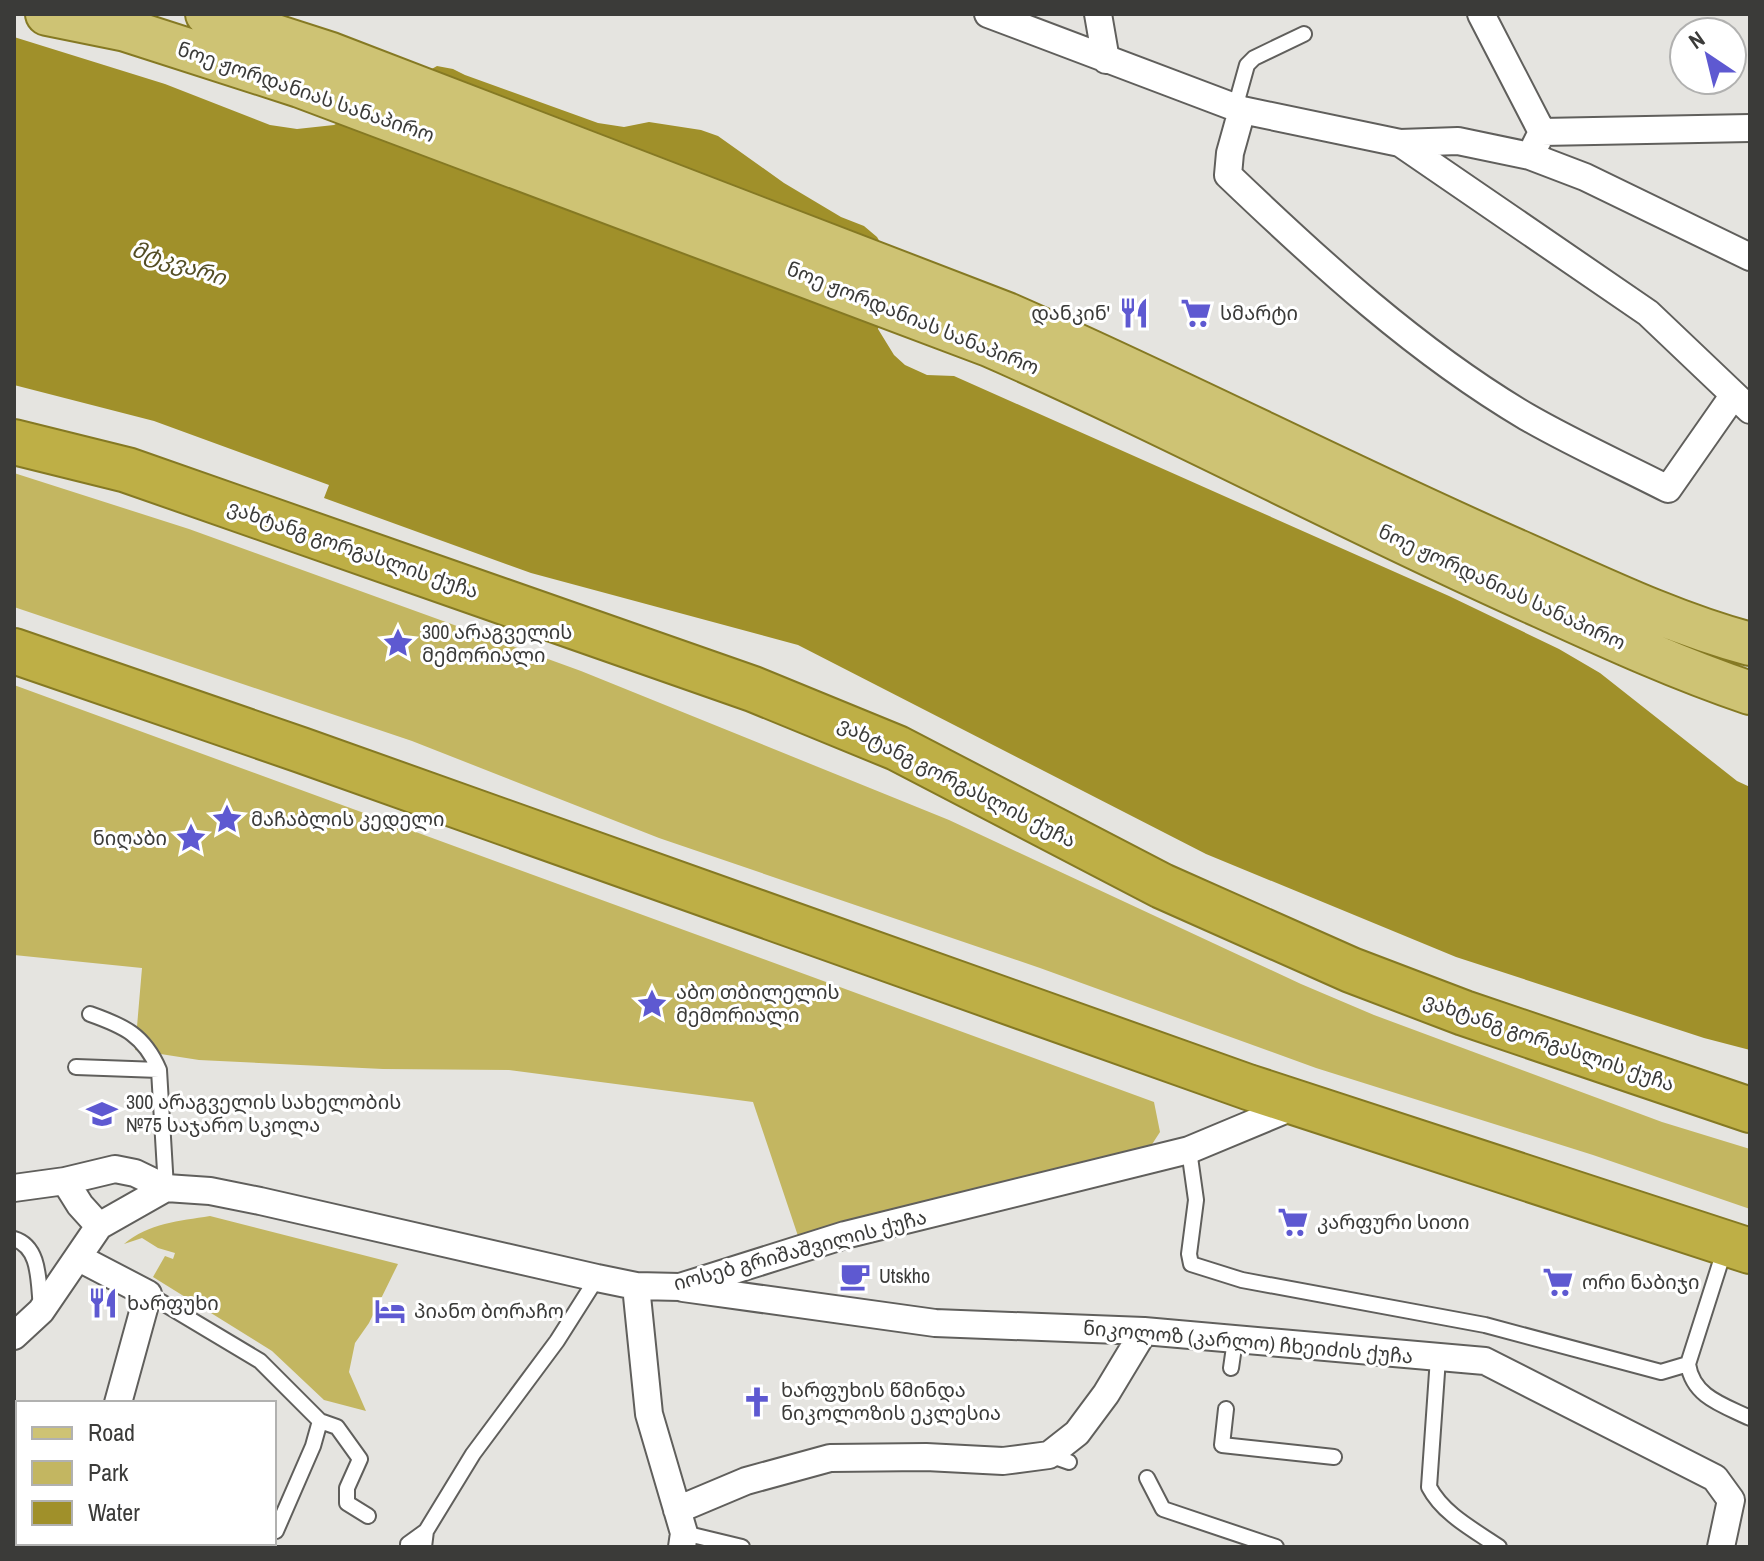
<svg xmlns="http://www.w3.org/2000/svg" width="1764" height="1561" viewBox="0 0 1764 1561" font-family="'Archivo Narrow','Noto Sans Georgian',sans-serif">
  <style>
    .green { fill: #c3b661 }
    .water { fill: #a0902a }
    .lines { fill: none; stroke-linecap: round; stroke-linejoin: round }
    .service-casing { stroke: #605f5c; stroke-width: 18 }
    .minor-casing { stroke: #605f5c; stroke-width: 30 }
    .primary-casing { stroke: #857923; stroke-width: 46 }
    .trunk-casing { stroke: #857923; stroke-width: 48 }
    .service { stroke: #fff; stroke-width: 14 }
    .minor { stroke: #fff; stroke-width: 26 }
    .primary { stroke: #cec374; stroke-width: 42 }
    .trunk { stroke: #beaf46; stroke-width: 44 }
    .labels { text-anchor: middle; stroke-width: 6; stroke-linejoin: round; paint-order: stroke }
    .street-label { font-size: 20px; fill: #3b3b39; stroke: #fff }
    .poi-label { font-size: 20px; fill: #3b3b39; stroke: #fff; text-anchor: start }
    .water-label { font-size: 22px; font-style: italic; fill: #534d24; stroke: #fff }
  </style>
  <rect width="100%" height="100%" fill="#e5e4e0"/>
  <!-- green -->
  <path class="green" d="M 14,473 L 189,529 L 581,671 L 949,820 L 1301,984 L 1374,1015 L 1662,1122 L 1750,1149 L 1750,1209 L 1593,1155 L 1316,1068 L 1040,968 L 659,838 L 412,741 L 14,607 Z
    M 14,685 L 1154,1102 L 1160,1132 L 1147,1152 L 798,1236 L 753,1102 L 509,1070 L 383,1069 L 199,1060 L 135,1050 L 142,968 L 14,955 Z
    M 210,1216 L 398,1264 L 369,1323 L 355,1343 L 349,1372 L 366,1411 L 324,1400 L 272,1351 L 153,1277 L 165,1256 L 173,1259 L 175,1253 L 158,1248 L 142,1238 L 124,1244 C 149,1223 179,1221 210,1216 Z"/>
  <!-- water -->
  <path class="water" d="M 14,37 L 165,84 L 270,125 L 297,129 L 334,125 L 437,66 L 453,69 L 465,75 L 598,123 L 624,127 L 649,122 L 701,130 L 718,136 L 784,183 L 841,217 L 864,226 L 877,237 L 884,249 L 878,329 L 894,355 L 905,365 L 927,375 L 954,376 L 1449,596 L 1559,649 L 1600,673 L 1737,781 L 1750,787 L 1750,1050 L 1704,1038 L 1456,957 L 1206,854 L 798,645 L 531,573 L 324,498 L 329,485 L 154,421 L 14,385 Z"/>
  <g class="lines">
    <!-- service casing -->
    <g class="service-casing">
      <path id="service" d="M 1235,108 L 1247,65 L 1254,58 L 1304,34
        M 90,1014 C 124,1026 144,1035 159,1070
        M 76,1067 L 159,1070 L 166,1188
        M 1189,1150 L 1196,1200 L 1189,1254 L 1191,1264 L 1242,1280 L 1485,1325 L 1661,1372 L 1688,1364
        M 14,1239 C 41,1247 38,1283 41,1307
        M 1725,1248 L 1688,1364 C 1693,1397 1723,1405 1750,1418
        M 148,1294 L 260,1361 L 320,1421 L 337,1427 L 360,1459 L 347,1488 L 347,1503 L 368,1516
        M 1438,1358 L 1429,1487 C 1443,1514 1474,1530 1499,1547
        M 1231,1368 L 1235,1340
        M 1226,1409 L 1222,1445 L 1334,1457
        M 1049,1455 L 1069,1462
        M 1147,1478 L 1163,1509 L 1276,1547
        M 274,1530 L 276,1531 L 313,1446 L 320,1421
        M 684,1533 L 742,1547
        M 408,1547 L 408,1544 L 426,1531
        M 424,1547 L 426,1531 L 473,1454 L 557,1341 L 597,1278"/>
    </g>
    <!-- minor casing -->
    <g class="minor-casing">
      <path id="minor" d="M 988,14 L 1242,110 L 1400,143 L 1458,141 L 1530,156 L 1585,177 L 1750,257
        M 1098,14 L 1106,60
        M 1481,14 L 1542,132 L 1535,146
        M 1242,110 L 1230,153 L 1228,175 C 1320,263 1417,352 1527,417 C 1572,443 1621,465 1668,489 L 1733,396
        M 1542,132 L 1750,128
        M 1400,143 L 1648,313 L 1750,410
        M 65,1181 L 80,1205 L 99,1226
        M 14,1188 L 65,1181 L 115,1169 L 135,1173 L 166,1188 L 210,1191 L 260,1201 L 597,1278 L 636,1286 L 680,1287 L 845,1235 L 1189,1150 L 1297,1105
        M 79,1258 L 148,1294 L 118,1403
        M 636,1286 L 649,1414 L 684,1533 L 682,1547
        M 683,1288 L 935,1323 L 1144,1331 L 1485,1361 L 1715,1478 L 1731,1500 L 1721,1547
        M 14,1336 L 41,1311 L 99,1226 L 166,1188
        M 677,1510 L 746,1481 L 830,1458 L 926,1457 L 1003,1461 L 1049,1455 L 1077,1433 L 1106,1394 L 1144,1331
        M 84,1547 L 84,1543"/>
    </g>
    <!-- primary casing -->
    <g class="primary-casing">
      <path id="primary" d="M 47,14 L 126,30 L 300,86 L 989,345 C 1176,427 1356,524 1543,607 C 1611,638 1679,669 1750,693
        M 207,14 L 331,54 L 1007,314 C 1181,390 1350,478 1524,554 C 1598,587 1672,623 1750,644"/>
    </g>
    <!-- trunk casing -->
    <g class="trunk-casing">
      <path id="trunk" d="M 14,442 L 127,470 L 753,689 L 897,748 L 1162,886 L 1351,970 L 1464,1013 L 1750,1110
        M 14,651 L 301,750 L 1248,1087 L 1750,1251"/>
    </g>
    <!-- service -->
    <use href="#service" class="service"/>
    <!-- minor -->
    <use href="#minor" class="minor"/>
    <!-- primary -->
    <use href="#primary" class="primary"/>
    <!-- trunk -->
    <use href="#trunk" class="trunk"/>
  </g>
  <!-- icons -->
  <defs>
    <g id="restaurant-bare" transform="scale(2.4)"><path d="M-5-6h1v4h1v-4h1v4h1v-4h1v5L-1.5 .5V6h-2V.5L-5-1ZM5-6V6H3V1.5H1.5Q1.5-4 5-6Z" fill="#5e59d1" stroke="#fff" stroke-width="2.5" paint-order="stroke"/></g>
    <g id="supermarket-bare" transform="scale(2.4)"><path d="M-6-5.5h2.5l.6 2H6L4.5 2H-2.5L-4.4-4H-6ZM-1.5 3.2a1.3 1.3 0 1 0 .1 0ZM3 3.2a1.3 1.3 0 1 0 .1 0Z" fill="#5e59d1" stroke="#fff" stroke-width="2.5" paint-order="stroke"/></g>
    <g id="sight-bare" transform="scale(2.4)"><path d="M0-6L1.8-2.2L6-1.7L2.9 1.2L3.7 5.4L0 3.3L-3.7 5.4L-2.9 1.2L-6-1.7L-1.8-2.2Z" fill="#5e59d1" stroke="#fff" stroke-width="2.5" paint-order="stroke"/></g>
    <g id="school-bare" transform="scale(2.4)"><path d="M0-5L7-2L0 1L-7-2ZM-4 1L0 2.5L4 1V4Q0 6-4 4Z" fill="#5e59d1" stroke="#fff" stroke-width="2.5" paint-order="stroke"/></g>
    <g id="cafe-bare" transform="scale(2.4)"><path d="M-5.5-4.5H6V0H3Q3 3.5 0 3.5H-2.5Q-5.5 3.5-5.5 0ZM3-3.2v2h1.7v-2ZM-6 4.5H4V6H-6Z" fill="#5e59d1" stroke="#fff" stroke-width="2.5" paint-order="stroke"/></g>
    <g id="hotel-bare" transform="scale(2.4)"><path d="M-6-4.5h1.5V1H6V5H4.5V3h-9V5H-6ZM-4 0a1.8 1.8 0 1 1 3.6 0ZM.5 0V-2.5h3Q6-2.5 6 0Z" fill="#5e59d1" stroke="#fff" stroke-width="2.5" paint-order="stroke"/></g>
    <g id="church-bare" transform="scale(2.4)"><path d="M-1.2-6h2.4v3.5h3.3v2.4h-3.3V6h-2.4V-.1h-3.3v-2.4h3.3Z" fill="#5e59d1" stroke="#fff" stroke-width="2.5" paint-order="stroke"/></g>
  </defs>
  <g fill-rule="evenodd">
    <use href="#restaurant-bare" x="1134" y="313"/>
    <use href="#supermarket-bare" x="1196" y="313"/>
    <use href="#sight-bare" x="398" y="643"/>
    <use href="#sight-bare" x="227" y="819"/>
    <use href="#sight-bare" x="191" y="838"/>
    <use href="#sight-bare" x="652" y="1004"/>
    <use href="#school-bare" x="102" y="1114"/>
    <use href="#supermarket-bare" x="1293" y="1222"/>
    <use href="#cafe-bare" x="855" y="1276"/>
    <use href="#supermarket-bare" x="1558" y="1282"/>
    <use href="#restaurant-bare" x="103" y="1303"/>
    <use href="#hotel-bare" x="390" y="1311"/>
    <use href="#church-bare" x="757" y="1402"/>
  </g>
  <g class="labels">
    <!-- street labels -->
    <g class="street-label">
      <text transform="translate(306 92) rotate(19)" y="7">ნოე ჟორდანიას სანაპირო</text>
      <text transform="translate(913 318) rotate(22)" y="7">ნოე ჟორდანიას სანაპირო</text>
      <text transform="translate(353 549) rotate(19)" y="7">ვახტანგ გორგასლის ქუჩა</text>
      <text transform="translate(1502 587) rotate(25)" y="7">ნოე ჟორდანიას სანაპირო</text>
      <text transform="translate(957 782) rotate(27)" y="7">ვახტანგ გორგასლის ქუჩა</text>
      <text transform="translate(1549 1042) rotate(19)" y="7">ვახტანგ გორგასლის ქუჩა</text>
      <text transform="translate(800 1250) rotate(-15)" y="7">იოსებ გრიშაშვილის ქუჩა</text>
      <text transform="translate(1248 1342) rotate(5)" y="7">ნიკოლოზ (კარლო) ჩხეიძის ქუჩა</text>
    </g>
    <!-- poi labels -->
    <g class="poi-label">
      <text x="1110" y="320" text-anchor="end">დანკინ'</text>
      <text x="1220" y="320">სმარტი</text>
      <text x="422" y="639">300 არაგველის<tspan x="422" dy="23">მემორიალი</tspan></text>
      <text x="251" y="826">მაჩაბლის კედელი</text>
      <text x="167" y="845" text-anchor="end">ნიღაბი</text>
      <text x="676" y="999">აბო თბილელის<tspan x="676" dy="23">მემორიალი</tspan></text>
      <text x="126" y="1109">300 არაგველის სახელობის<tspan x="126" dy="23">№75 საჯარო სკოლა</tspan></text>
      <text x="1317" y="1229">კარფური სითი</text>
      <text x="879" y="1283">Utskho</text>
      <text x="1582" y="1289">ორი ნაბიჯი</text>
      <text x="127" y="1310">ხარფუხი</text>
      <text x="414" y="1318">პიანო ბორაჩო</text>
      <text x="781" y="1397">ხარფუხის წმინდა<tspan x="781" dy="23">ნიკოლოზის ეკლესია</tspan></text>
    </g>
    <!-- water labels -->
    <g class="water-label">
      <text transform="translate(179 263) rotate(18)" y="8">მტკვარი</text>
    </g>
  </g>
  <!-- border -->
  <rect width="1764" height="1561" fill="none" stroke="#3b3b39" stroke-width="32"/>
  <!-- legend -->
  <rect x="16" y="1401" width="260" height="144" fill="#ffffff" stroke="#b1b1b0" stroke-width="2"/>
  <rect x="32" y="1427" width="40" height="12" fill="#cec374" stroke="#b1b1b0" stroke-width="2"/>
  <text x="88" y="1441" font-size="24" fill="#3b3b39">Road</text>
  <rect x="32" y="1461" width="40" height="24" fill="#c3b661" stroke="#b1b1b0" stroke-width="2"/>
  <text x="88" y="1481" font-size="24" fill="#3b3b39">Park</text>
  <rect x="32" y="1501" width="40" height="24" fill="#a0902a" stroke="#b1b1b0" stroke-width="2"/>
  <text x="88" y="1521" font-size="24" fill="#3b3b39">Water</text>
  <!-- north arrow -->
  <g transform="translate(1708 56) rotate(325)"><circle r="38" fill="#ffffff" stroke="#b1b1b0" stroke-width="2"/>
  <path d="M0-6L14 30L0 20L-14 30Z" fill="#5e59d1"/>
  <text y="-12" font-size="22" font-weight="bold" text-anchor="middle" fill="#3b3b39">N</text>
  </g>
</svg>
